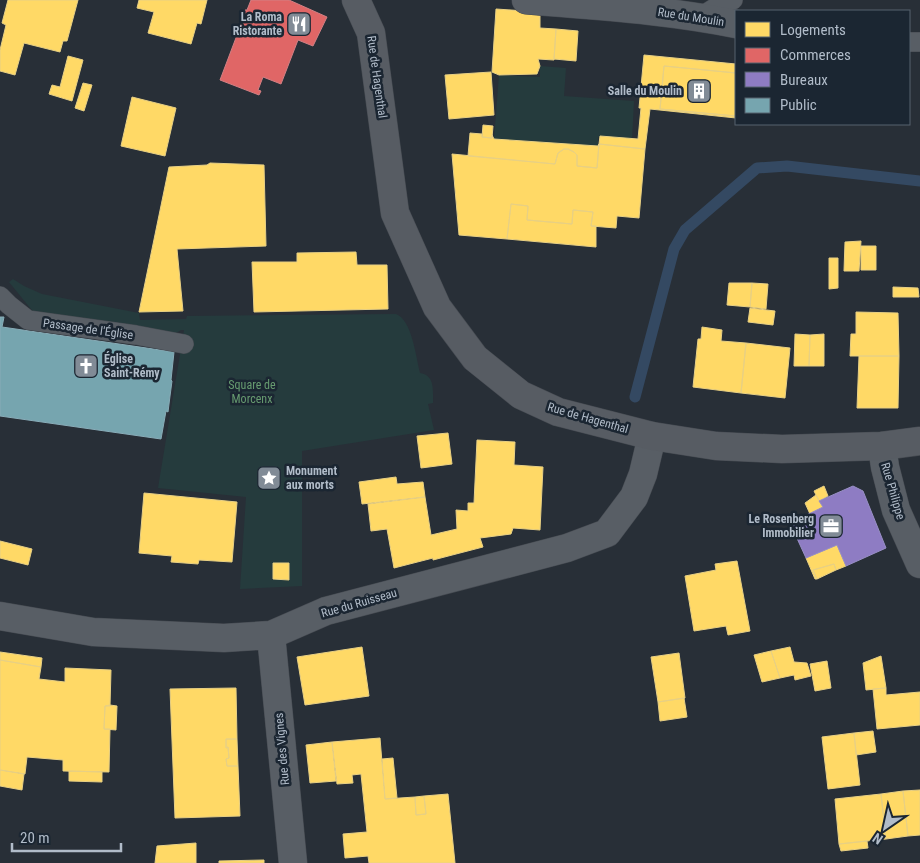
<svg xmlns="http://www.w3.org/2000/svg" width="920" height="863" viewBox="0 0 920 863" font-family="'Roboto Condensed',sans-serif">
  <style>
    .green { fill: #253b3d }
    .homes { fill: #ffd966; stroke: #e8d084 }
    .shops { fill: #e06666; stroke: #d28084 }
    .offices { fill: #8e7cc3; stroke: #988fc5 }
    .public { fill: #76a5af; stroke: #88acb7 }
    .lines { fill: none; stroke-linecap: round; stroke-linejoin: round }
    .stream { stroke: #344962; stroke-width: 11 }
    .service-casing { stroke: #464b52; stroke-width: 20 }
    .minor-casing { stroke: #464b52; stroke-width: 29 }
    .secondary-casing { stroke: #464b52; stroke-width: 29 }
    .service { stroke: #585e65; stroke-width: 19 }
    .minor { stroke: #585e65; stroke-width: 28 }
    .secondary { stroke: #575c63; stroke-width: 28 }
    .labels { text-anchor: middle; stroke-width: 5; stroke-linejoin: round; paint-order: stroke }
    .poi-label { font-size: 12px; font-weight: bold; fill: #b1bcc9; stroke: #1b2632; text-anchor: end }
    .street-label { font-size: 12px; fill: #b1bcc9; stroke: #1b2632 }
    .park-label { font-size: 12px; fill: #679b70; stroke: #1b2632 }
  </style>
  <rect width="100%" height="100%" fill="#282f37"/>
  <!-- green -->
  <path class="green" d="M 540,66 L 566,68 L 564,96 L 634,101 L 632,140 L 598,137 L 598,146 L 494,139 L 499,75 L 540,77 Z
    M 13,279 L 24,286 L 42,294 L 139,313 L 140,320 L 186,319 L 187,316 L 396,314 C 412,320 416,357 420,373 C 435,375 433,391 433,403 L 428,404 L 434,430 L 302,451 L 302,586 L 240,589 L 246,497 L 158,488 L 184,330 L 181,330 L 173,335 L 35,314 L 9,282 Z"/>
  <!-- homes -->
  <path class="homes" d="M 8,0 L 78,0 L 67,41 L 63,41 L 60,52 L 24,43 L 15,75 L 0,71 L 0,50 L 6,25 L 2,23 Z
    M 139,0 L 207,0 L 201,24 L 197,23 L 191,44 L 148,33 L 154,12 L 137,8 Z
    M 496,9 L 540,12 L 540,28 L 556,29 L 554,60 L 538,59 L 540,66 L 537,74 L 499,75 L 492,72 Z
    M 556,29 L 578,31 L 576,61 L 554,59 Z
    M 644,55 L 736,64 L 736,73 L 664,66 L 660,109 L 736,116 L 736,118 L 650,109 L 645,149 L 599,144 L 600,136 L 638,139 L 641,108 L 639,108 Z
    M 68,56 L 83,60 L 72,101 L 49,94 L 52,85 L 60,87 Z
    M 664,66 L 736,73 L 736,116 L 660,109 Z
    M 491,72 L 494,115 L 449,119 L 445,75 Z
    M 83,83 L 92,85 L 84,111 L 75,108 Z
    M 132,97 L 176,108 L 165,156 L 121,146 Z
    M 483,125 L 493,126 L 492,138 L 482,137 Z
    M 470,133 L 482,134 L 482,137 L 492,138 L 492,135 L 494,139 L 598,146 L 599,144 L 597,168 L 577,166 L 577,155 L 574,152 L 568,149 L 564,149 L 558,153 L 555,164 L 468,156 Z
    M 599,144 L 645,149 L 639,218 L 617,216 L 616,228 L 591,226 L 593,212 L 573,210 L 572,224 L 527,220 L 528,206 L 511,204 L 507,239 L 459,235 L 452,154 L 555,164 L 558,153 L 564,149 L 568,149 L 574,152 L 577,155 L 577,166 L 597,168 Z
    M 210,163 L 264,165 L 266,246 L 177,249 L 183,311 L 139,312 L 169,167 L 207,165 Z
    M 511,204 L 528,206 L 527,220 L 572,224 L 573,210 L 593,212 L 591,226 L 596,226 L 596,247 L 507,239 Z
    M 861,241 L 859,271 L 844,271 L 845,242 Z
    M 861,246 L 876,246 L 876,270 L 861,270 Z
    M 356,252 L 357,265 L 387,265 L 388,309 L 254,312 L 252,262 L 297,262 L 297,253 Z
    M 829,258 L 838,258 L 838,288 L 829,289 Z
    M 729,283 L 752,283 L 750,307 L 727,305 Z
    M 752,283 L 768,284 L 766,309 L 750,307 Z
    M 893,287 L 918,288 L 919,297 L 893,297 Z
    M 750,308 L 775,311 L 773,325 L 748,322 Z
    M 856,312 L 898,313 L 899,356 L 850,356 L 851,334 L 856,334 Z
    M 702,327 L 722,330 L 721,341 L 746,343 L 741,393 L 693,387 L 698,339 L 701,339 Z
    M 795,334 L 810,335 L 809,366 L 794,366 Z
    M 824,334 L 824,366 L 809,366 L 810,335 Z
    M 746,343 L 790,348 L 785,398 L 741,393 Z
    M 859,356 L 899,356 L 898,408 L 857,408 Z
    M 448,433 L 452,464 L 421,468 L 417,436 Z
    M 477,440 L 515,442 L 514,465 L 543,467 L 540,530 L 513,528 L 511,534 L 480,538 L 483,547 L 433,560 L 433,558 L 394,568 L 387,529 L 371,531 L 368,504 L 425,497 L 431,535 L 457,529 L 456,510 L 468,511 L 468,503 L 474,503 Z
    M 396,477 L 397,484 L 423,482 L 425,497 L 362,504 L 359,482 Z
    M 824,486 L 828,496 L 819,501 L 814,491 Z
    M 144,493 L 237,502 L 232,562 L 199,560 L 198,564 L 171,562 L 172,556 L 139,553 Z
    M 816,495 L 823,507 L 810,514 L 805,503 Z
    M 0,541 L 32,549 L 28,565 L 0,558 Z
    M 837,545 L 846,566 L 836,570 L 834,564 L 813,570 L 817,579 L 815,579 L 806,558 Z
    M 737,561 L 750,631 L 728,635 L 726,626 L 694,631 L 685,576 L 716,570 L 715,564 Z
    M 273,563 L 289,563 L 289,580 L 273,579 Z
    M 834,564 L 836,570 L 817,579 L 813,570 Z
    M 362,647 L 369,696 L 305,705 L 297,657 Z
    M 790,647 L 794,662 L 807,663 L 811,676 L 795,680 L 794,675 L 780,678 L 771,651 Z
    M 771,651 L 780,678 L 762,682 L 754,655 Z
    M 0,652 L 42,658 L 41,667 L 0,660 Z
    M 679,653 L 685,698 L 658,702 L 651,657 Z
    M 881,656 L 886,688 L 866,690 L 863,663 Z
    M 0,660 L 41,667 L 39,679 L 65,682 L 65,668 L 111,670 L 110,706 L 105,706 L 104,729 L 110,729 L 109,772 L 63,771 L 63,760 L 27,757 L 25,774 L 0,770 Z
    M 827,661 L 831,688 L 815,691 L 810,664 Z
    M 236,688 L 237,739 L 226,739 L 226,748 L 228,747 L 229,758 L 226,759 L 227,766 L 238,766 L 240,816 L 175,818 L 170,689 Z
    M 886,688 L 886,695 L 920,692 L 920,725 L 877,729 L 873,689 Z
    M 684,698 L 687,717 L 660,721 L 658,702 Z
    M 110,705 L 117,706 L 116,730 L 104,729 L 105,706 Z
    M 873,731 L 876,752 L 856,755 L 854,733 Z
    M 854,733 L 860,785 L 828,789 L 822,737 Z
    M 380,738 L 385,799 L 415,797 L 416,815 L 426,814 L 424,796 L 448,794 L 455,863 L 369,863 L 368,856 L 345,858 L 343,834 L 367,832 L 361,774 L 352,775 L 353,783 L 337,784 L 332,742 Z
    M 226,739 L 237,739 L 238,766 L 227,766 L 226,759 L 229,758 L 228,747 L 226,748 Z
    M 332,742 L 336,781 L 310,783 L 306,745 Z
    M 393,758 L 397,798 L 385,799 L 382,759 Z
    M 0,770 L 24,774 L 22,790 L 0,786 Z
    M 69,771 L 102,772 L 102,782 L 69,781 Z
    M 920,790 L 920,835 L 908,836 L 903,791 Z
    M 903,791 L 908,836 L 886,839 L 881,794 Z
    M 881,794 L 886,839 L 839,844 L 835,799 Z
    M 424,796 L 426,814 L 416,815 L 415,797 Z
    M 867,841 L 868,848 L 841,851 L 839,844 Z
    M 196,843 L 196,863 L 155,863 L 157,846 Z
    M 264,860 L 264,863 L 219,863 L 219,861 Z"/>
  <!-- shops -->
  <path class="shops" d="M 251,0 L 289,0 L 327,17 L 313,46 L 298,40 L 281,84 L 263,77 L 258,90 L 261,91 L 259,95 L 220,80 L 245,14 L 243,13 L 245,10 L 247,10 Z"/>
  <!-- offices -->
  <path class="offices" d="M 853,486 L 863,491 L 886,548 L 846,566 L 837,545 L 806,558 L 790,523 L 823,507 L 819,501 Z"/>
  <!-- public -->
  <path class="public" d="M 0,317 L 4,317 L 2,327 L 174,352 L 171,380 L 172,381 L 170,396 L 168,412 L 166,411 L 161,439 L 0,416 Z"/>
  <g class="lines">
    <!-- stream -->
    <path class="stream" d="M 635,397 L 674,249 L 685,230 L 757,168 L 787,166 L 920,181"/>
    <!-- service casing -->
    <g class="service-casing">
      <path id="service" d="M 700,17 L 724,2 L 733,0
        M 909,42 L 920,42
        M 0,296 L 9,305 L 28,320 L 136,335 L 184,344"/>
    </g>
    <!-- minor casing -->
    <g class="minor-casing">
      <path id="minor" d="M 526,0 C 597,6 667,10 736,24
        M 882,446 L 885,467 L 896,510 L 920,564
        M 0,616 L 93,632 L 224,638 L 271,635 L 326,611 L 567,548 L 607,533 L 634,497 L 643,474 L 652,436
        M 271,635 L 293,863"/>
    </g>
    <!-- secondary casing -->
    <g class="secondary-casing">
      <path id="secondary" d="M 356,0 L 371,33 L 395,213 L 437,307 L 475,358 L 521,395 L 558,412 L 652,436 L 716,446 L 782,449 L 882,446 L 920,441"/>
    </g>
    <!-- service -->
    <use href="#service" class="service"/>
    <!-- minor -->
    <use href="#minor" class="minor"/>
    <!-- secondary -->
    <use href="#secondary" class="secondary"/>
  </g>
  <!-- icons -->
  <defs>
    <g id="restaurant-square" transform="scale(1.25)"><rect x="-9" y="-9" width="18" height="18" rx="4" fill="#818b96" stroke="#1b2632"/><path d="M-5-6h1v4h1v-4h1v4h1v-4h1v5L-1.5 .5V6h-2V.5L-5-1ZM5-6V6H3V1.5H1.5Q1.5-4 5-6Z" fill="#fff"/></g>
    <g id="building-square" transform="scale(1.25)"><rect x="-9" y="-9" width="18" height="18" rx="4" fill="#818b96" stroke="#1b2632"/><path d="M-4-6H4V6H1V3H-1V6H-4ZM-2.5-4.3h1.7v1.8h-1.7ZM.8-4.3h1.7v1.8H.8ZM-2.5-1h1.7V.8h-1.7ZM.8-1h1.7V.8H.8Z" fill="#fff"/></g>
    <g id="church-square" transform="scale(1.25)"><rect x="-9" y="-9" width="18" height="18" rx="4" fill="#818b96" stroke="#1b2632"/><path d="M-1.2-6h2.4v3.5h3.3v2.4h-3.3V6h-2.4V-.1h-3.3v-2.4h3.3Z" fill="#fff"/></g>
    <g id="sight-square" transform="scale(1.25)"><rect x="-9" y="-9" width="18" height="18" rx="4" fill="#818b96" stroke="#1b2632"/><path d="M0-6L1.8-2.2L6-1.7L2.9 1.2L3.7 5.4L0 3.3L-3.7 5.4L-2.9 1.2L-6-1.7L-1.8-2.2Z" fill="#fff"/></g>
    <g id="office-square" transform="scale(1.25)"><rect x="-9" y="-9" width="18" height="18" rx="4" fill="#818b96" stroke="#1b2632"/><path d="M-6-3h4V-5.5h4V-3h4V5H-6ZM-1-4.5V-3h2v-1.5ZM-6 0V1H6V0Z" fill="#fff"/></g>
  </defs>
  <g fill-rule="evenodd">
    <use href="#restaurant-square" x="299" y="24"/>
    <use href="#building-square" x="699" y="91"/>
    <use href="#church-square" x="86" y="366"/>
    <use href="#sight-square" x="269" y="478"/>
    <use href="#office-square" x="831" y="526"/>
  </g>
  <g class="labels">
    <!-- poi labels -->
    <g class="poi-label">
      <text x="282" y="21">La Roma<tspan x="282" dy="14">Ristorante</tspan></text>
      <text x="682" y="95">Salle du Moulin</text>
      <text x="104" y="363" text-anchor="start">Église<tspan x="104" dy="14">Saint-Rémy</tspan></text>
      <text x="286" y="475" text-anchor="start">Monument<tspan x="286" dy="14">aux morts</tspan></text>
      <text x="814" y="523">Le Rosenberg<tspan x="814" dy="14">Immobilier</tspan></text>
    </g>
    <!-- street labels -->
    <g class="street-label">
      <text transform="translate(691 17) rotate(9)" y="4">Rue du Moulin</text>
      <text transform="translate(377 77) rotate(82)" y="4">Rue de Hagenthal</text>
      <text transform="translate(88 329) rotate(8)" y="4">Passage de l'Église</text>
      <text transform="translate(588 418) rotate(16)" y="4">Rue de Hagenthal</text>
      <text transform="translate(893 491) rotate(74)" y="4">Rue Philippe</text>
      <text transform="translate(359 603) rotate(-16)" y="4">Rue du Ruisseau</text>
      <text transform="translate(282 749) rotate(-95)" y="4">Rue des Vignes</text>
    </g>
    <!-- park labels -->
    <g class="park-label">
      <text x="252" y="389">Square de<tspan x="252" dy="14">Morcenx</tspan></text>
    </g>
  </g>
  <!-- legend -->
  <rect x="735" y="10" width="175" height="115" fill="#1b2632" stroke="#57626e"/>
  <rect x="745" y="22" width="25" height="15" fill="#ffd966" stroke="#57626e"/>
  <text x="780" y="35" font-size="15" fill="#b1bcc9">Logements</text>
  <rect x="745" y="48" width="25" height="15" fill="#e06666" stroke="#57626e"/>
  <text x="780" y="60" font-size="15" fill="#b1bcc9">Commerces</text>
  <rect x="745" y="72" width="25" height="15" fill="#8e7cc3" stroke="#57626e"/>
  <text x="780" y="85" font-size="15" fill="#b1bcc9">Bureaux</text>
  <rect x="745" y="98" width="25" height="15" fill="#76a5af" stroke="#57626e"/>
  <text x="780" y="110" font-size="15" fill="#b1bcc9">Public</text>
  <!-- north arrow -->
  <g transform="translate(885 828) rotate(214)" stroke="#1b2632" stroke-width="4" paint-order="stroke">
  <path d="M0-4L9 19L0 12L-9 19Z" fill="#b1bcc9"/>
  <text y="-8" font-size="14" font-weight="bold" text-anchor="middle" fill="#b1bcc9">N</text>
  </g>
  <!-- scale -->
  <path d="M12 843v8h109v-8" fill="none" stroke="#b1bcc9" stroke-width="2.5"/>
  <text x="20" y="843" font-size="15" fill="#b1bcc9" stroke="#1b2632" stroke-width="4" paint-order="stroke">20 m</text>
</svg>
